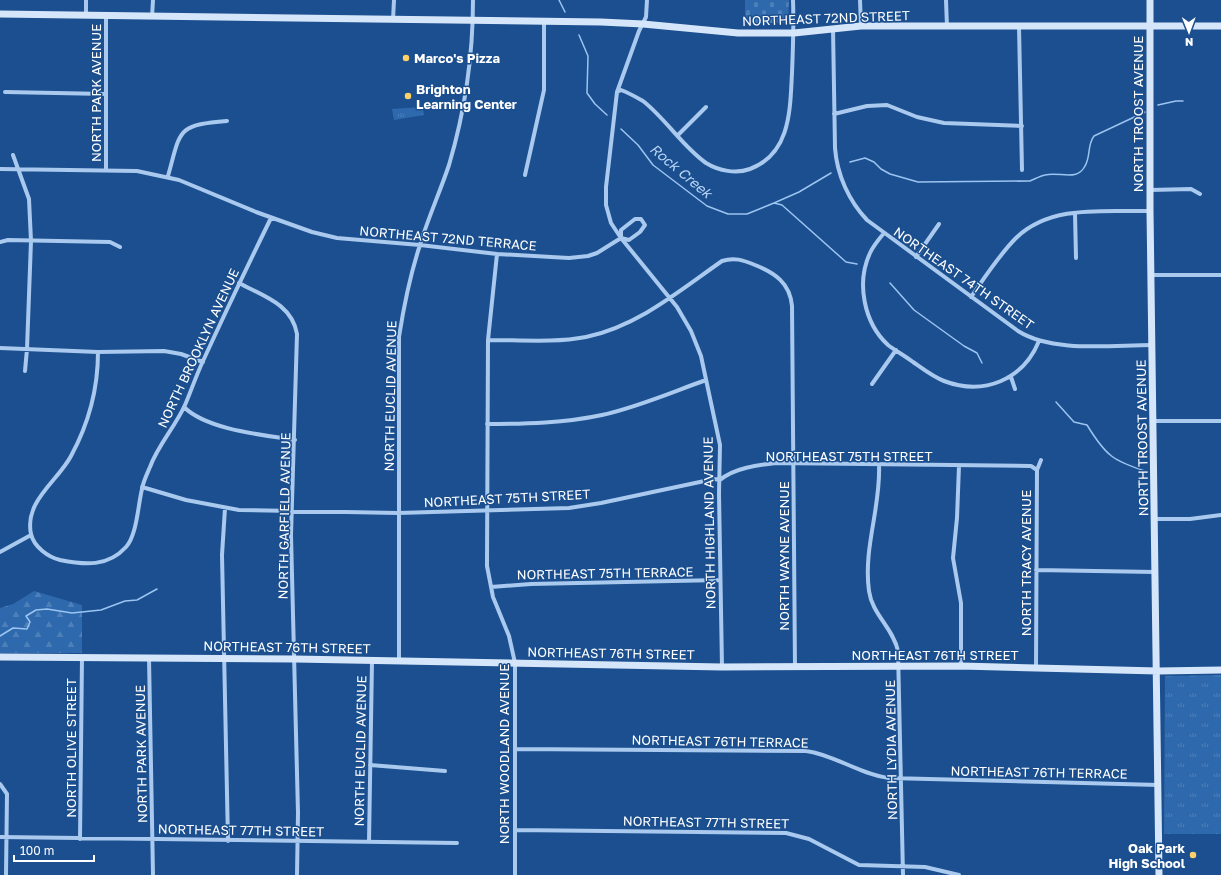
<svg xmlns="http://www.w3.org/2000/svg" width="1221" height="875" viewBox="0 0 1221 875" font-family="'Golos Text',sans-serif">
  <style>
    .grass { fill: url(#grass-tufts) }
    .forest { fill: url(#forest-firs) }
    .cemetery { fill: url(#cemetery-stones) }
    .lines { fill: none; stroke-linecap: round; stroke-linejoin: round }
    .stream { stroke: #9cc4f0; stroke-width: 1.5 }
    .street { stroke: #a9c9ee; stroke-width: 4 }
    .secondary { stroke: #d6e6fa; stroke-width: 7 }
    .poi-dot { fill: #ffd166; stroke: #1b4f8f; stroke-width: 1.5 }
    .labels { text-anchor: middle; stroke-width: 3; stroke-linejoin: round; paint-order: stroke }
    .street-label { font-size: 13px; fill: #fff; stroke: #1b4f8f }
    .poi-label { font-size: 13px; font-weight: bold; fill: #fff; stroke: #1b4f8f; text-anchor: start }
    .water-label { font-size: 14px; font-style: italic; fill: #b5d3f5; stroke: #1b4f8f }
  </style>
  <defs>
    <pattern id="grass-tufts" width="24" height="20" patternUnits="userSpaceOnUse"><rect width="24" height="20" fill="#2e69ad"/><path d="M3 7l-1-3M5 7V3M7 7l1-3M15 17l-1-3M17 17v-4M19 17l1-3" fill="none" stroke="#4d80b9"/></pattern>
    <pattern id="forest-firs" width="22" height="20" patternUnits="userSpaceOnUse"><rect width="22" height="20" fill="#2e69ad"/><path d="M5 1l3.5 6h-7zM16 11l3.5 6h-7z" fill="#4d80b9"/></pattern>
    <pattern id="cemetery-stones" width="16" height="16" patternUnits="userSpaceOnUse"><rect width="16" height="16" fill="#2e69ad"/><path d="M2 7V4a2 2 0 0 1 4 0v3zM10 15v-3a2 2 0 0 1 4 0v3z" fill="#4d80b9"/></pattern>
  </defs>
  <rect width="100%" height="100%" fill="#1b4f8f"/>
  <!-- grass -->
  <path class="grass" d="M 423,107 L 424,115 L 394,120 L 392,109 Z
    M 1221,675 L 1221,834 L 1164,834 L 1165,676 Z"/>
  <!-- forest -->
  <path class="forest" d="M 34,591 L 82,605 L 82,653 L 0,653 L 0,608 L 13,604 Z"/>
  <!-- cemetery -->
  <path class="cemetery" d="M 745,0 L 789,0 L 788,23 L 745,23 Z"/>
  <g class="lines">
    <!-- stream -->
    <path class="stream" d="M 559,0 L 565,12
      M 579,35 L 588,56 L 587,93 L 595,104 L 607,115
      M 1158,105 L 1176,101 L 1183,101
      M 621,129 L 638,145 L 653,165 L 707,206 L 728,214 L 747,214 L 774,203 L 782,205 L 846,262 L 857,264
      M 850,162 L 865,158 L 874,162 L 881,169 L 890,174 L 918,182 L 1030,181 C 1035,179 1040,176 1045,175 C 1059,171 1077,182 1085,166 C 1091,156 1087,145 1094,136 L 1145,112
      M 774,203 L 799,192 L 831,173
      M 890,283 L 914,310 L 964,346 L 977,353 L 982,363
      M 1056,402 L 1074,422 L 1087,425 C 1106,456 1113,461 1148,472
      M 0,636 L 13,628 L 27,629 L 30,622 L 26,616 L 36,610 L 47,609 L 72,613 L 101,610 L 125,601 L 137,600 L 157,589"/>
    <!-- street -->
    <path class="street" d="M 86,0 L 86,16
      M 647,0 L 646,17 L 639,31 L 617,92 L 606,187 L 606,205 L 611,223 L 621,238 L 677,307 L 691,331 L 701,356 L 720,445 L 719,494 L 722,667
      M 860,0 L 861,26
      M 946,0 L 947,27
      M 152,17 L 153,0
      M 393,20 L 394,0
      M 1019,27 L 1022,170
      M 833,28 L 835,148 C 837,175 849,201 867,220 L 1018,331 C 1053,353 1111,345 1152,345
      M 5,92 L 106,94
      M 617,92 L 621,90 C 629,93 636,97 643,101 C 666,119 682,146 706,163 C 719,171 736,174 750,169 C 791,154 790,109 792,73 C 793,49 794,25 793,0
      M 834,114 L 867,106 L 887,105 L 917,117 L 944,123 L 1022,126
      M 678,135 L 706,107
      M 13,155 L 29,199 L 31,241 L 27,349 L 25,371
      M 0,169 L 137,171 L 179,180 L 256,212 L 312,232 L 337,238 L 420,245 L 497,254 L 569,258 L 588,256 L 597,253 L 621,238
      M 106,170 L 106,16
      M 525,175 L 544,90 L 544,22
      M 168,176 C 181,130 176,125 227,121
      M 1150,190 L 1191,189 L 1200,194
      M 1075,213 L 1076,258
      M 635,219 L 641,219 L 645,225 L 640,232 L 629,240 L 621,238 L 621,230 Z
      M 884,233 C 879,239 873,246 870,253 C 856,283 864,323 888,345 C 896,351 905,356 913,362 C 923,369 933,377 944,381 C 984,396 1023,380 1039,341
      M 0,242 L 8,240 L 110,242 L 120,247
      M 497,254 L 488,340 L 487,566 L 493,597 L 509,636 L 515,663 L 515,875
      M 916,257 L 939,224
      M 1151,275 L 1221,275
      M 239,283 C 263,296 292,304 297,334 L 291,535 L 298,813 L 297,875
      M 971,297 C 985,277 999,255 1016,238 C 1051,204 1105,212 1150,211
      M 488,340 C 520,340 555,343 586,337 C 638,326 679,291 722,261 C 734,257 743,260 755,265 C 775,273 790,283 792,306 L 795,667
      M 0,348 L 98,352 L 164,351 L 181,354 L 203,362
      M 98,352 C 98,390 89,423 71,456 C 58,481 24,501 31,534 C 34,547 48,557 60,560 C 85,565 108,567 126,547 C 137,535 138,505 142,489 C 143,482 147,474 150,467 C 158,445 175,427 185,405 C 191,391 196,376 203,361 C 225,313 248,265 271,218
      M 1011,377 L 1015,389
      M 872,384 L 896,350
      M 184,407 C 207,430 264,435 295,440
      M 1154,421 L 1221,421
      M 487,424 C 526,424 565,423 602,415 C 638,407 672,392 706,380
      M 879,465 C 881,507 863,548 869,591 C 872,614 893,628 898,651 L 903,875
      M 959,466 L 957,518 L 953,558 L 961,603 L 961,666
      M 142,487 L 186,500 L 239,510 L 398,513 L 569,508 L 601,503 L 714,479 L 720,480 C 734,468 758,465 776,463 L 1031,466 L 1037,470
      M 225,508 L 222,555 L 228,841
      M 1155,519 L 1190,519 L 1221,515
      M 0,552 L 31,535
      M 1036,570 L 1155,572
      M 491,587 L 531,584 L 720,580
      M 149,658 L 153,875
      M 399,661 L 399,337 C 404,305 410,275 420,245 C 428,218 440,192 449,165 C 465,111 473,56 473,0
      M 1036,668 L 1037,470 L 1041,460
      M 516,749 L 806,751 C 835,755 859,774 889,778 L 1159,785
      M 370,765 L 445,771
      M 0,784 L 7,794 L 6,875
      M 516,830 L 786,833 L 809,839 L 859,865 L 925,867 L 959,875
      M 0,837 L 457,843
      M 80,839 L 82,657
      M 369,842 L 372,661"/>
    <!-- secondary -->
    <path class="secondary" d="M 1150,0 L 1150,211 L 1159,875
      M 0,14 L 601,22 L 643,24 L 738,33 L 794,33 L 861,26 L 1221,26
      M 0,657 L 295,659 L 722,667 L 961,666 L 1158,671 L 1221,670"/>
  </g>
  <!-- markers -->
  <g class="poi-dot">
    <circle cx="406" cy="58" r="4"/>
    <circle cx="408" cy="96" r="4"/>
    <circle cx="1193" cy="855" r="4"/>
  </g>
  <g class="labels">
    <!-- street labels -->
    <g class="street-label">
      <text transform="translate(826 18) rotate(-2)" y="5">NORTHEAST 72ND STREET</text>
      <text transform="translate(96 93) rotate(-90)" y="5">NORTH PARK AVENUE</text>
      <text transform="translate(1138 114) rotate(-90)" y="5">NORTH TROOST AVENUE</text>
      <text transform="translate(448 238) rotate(5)" y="5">NORTHEAST 72ND TERRACE</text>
      <text transform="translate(964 278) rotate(35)" y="5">NORTHEAST 74TH STREET</text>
      <text transform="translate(198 348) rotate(-65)" y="5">NORTH BROOKLYN AVENUE</text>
      <text transform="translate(390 396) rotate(-89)" y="5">NORTH EUCLID AVENUE</text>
      <text transform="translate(1142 438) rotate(-91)" y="5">NORTH TROOST AVENUE</text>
      <text x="849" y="461">NORTHEAST 75TH STREET</text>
      <text transform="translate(507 498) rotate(-3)" y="5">NORTHEAST 75TH STREET</text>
      <text transform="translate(284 516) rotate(-89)" y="5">NORTH GARFIELD AVENUE</text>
      <text transform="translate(709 523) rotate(-91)" y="5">NORTH HIGHLAND AVENUE</text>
      <text transform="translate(784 556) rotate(-90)" y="5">NORTH WAYNE AVENUE</text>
      <text transform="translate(1026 563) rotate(-90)" y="5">NORTH TRACY AVENUE</text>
      <text transform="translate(605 573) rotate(-1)" y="5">NORTHEAST 75TH TERRACE</text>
      <text transform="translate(287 647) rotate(1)" y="5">NORTHEAST 76TH STREET</text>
      <text transform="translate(611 653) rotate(1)" y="5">NORTHEAST 76TH STREET</text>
      <text x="935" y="660">NORTHEAST 76TH STREET</text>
      <text transform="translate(720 741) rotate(1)" y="5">NORTHEAST 76TH TERRACE</text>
      <text transform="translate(71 748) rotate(-90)" y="5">NORTH OLIVE STREET</text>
      <text transform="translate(891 750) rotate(-91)" y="5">NORTH LYDIA AVENUE</text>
      <text transform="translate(360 751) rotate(-89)" y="5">NORTH EUCLID AVENUE</text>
      <text transform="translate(141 754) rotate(-91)" y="5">NORTH PARK AVENUE</text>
      <text transform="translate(504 754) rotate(-90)" y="5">NORTH WOODLAND AVENUE</text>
      <text transform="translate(1039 772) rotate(1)" y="5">NORTHEAST 76TH TERRACE</text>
      <text transform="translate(706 822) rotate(1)" y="5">NORTHEAST 77TH STREET</text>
      <text transform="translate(241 830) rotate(1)" y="5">NORTHEAST 77TH STREET</text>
    </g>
    <!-- poi labels -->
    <g class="poi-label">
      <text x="414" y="63">Marco's Pizza</text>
      <text x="416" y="94">Brighton<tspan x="416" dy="15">Learning Center</tspan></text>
      <text x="1185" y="853" text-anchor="end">Oak Park<tspan x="1185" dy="15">High School</tspan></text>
    </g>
    <!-- water labels -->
    <g class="water-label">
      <text transform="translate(681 171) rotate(40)" y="5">Rock Creek</text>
    </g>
  </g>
  <!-- north arrow -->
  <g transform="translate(1189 32) rotate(179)" stroke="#1b4f8f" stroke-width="3" paint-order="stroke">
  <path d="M0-3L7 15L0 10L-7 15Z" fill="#ffffff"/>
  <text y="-6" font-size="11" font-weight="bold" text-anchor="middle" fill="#ffffff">N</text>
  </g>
  <!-- scale -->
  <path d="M14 855v6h80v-6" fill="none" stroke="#ffffff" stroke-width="2"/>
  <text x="20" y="855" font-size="12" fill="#ffffff" stroke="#1b4f8f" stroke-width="3" paint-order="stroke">100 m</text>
</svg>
